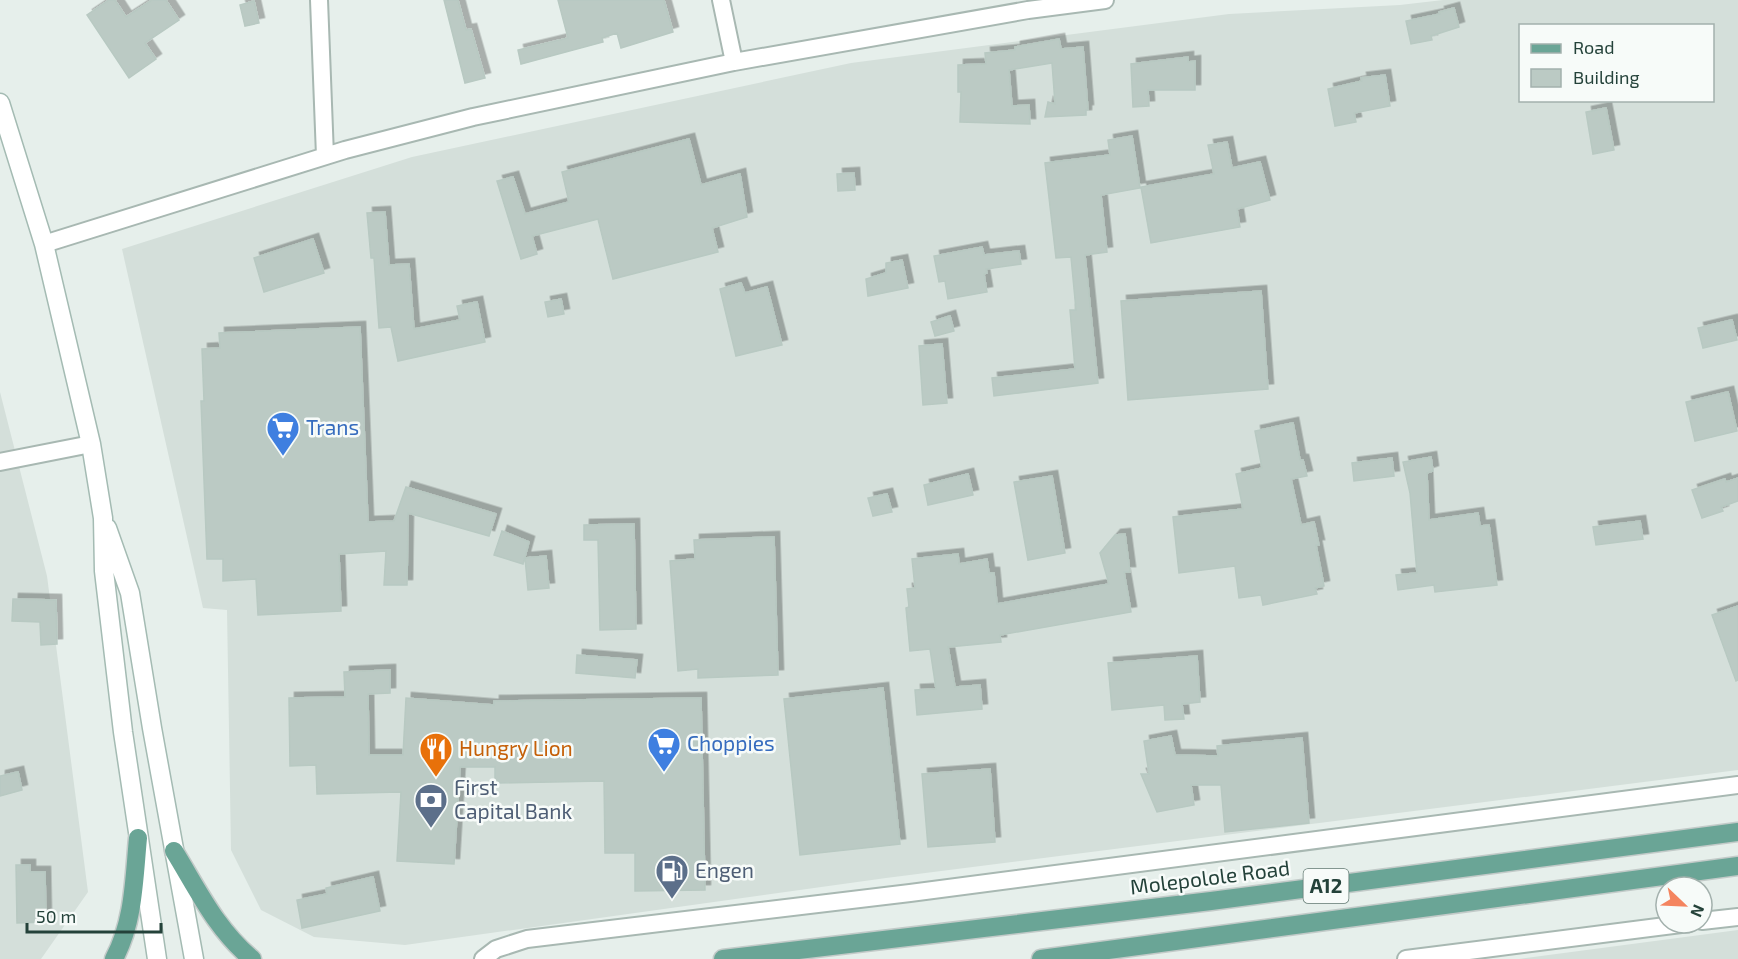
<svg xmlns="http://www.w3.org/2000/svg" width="1738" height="959" viewBox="0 0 1738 959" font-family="'Exo 2',sans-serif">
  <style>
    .built { fill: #d4dfda; fill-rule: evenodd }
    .building { fill: #bbcac4; stroke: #b8c9c2; stroke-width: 1.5; filter: url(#shadow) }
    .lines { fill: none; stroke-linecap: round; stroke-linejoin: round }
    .street-casing { stroke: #a8b8b2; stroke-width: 20 }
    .secondary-casing { stroke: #a4bbb3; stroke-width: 21 }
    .primary-casing { stroke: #c2cac8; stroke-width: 21 }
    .street { stroke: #fff; stroke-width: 16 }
    .secondary { stroke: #fff; stroke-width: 18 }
    .primary { stroke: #6aa596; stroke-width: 18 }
    .labels { text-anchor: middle; stroke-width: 5; stroke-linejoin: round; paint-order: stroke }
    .shield { fill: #f7fbf9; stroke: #637a73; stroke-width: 1.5 }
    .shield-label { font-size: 20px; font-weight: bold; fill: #24423a }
    .shop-label { font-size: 21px; fill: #366cbe; stroke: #f7fbf9; text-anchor: start }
    .food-label { font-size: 21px; fill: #c56008; stroke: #f7fbf9; text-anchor: start }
    .service-label { font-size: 21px; fill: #4e5e75; stroke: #f7fbf9; text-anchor: start }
    .street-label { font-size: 21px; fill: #24423a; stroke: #f7fbf9 }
  </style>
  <defs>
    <filter id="shadow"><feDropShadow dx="5.5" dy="-5.5" stdDeviation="0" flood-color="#0004"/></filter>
  </defs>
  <rect width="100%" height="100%" fill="#e6efeb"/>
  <!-- built -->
  <path class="built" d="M 1443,0 L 1738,0 L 1738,770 L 886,878 L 405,945 L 314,937 L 261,910 L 231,850 L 227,610 L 203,608 L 122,249 L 412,157 L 851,63 L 1229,14 L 1400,5 ZM 1520,26 L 1712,26 L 1712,100 L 1520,100 Z
    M 0,392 L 47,576 L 88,892 L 41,959 L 0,959 Z
    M 1738,930 L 1738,959 L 1519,959 Z"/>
  <!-- building -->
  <path class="building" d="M 109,0 L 115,0 L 126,17 L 152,0 L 166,0 L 179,20 L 145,43 L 156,59 L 129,78 L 87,15 Z
    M 444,0 L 458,0 L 466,30 L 471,29 L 485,78 L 465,83 Z
    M 558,0 L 664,0 L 673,32 L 621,48 L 617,33 L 602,38 L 603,42 L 521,64 L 518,50 L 568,38 Z
    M 254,1 L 259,23 L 245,26 L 240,5 Z
    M 1454,8 L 1459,27 L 1431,36 L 1432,40 L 1411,44 L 1406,21 L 1440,14 L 1439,12 Z
    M 1059,39 L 1061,49 L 1083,47 L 1088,110 L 1086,110 L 1086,115 L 1045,117 L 1048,102 L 1055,104 L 1052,63 L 1009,70 L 1012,106 L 1029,105 L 1030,124 L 960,122 L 961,92 L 958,92 L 958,65 L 986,64 L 985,53 L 1015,50 L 1015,47 Z
    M 1188,57 L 1188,62 L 1195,61 L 1195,90 L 1148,90 L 1149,106 L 1133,107 L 1131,64 Z
    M 1385,75 L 1390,106 L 1354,113 L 1356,122 L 1335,126 L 1328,89 L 1362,81 L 1361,78 Z
    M 1606,108 L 1614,150 L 1593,154 L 1586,112 Z
    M 1132,136 L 1140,188 L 1101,195 L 1107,252 L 1085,255 L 1098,383 L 994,396 L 992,378 L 1075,369 L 1070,310 L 1076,310 L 1071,257 L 1056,258 L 1045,163 L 1110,155 L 1108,140 Z
    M 689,139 L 701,185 L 740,174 L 747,217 L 712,228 L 718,252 L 613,279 L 598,219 L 532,236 L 537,254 L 521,259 L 497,181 L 513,177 L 525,214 L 569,202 L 562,172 Z
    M 1227,142 L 1232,168 L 1260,162 L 1270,200 L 1237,209 L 1240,227 L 1151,243 L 1141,187 L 1214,174 L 1208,145 Z
    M 854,173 L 855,190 L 838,191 L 837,174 Z
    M 385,212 L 389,265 L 409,264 L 414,329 L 460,320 L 457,306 L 477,302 L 485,342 L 398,361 L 391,327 L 379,328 L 374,258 L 371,258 L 367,213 Z
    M 313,239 L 324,273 L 264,292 L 254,258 Z
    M 982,247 L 984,255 L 1019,251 L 1021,264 L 986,269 L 987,273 L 984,274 L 987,292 L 948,299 L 945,281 L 939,282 L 934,256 Z
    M 902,260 L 908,288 L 868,296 L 866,279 L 886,273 L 886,263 Z
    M 741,283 L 745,293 L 767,287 L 782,345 L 736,356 L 720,289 Z
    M 1261,291 L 1268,389 L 1128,400 L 1121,301 Z
    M 561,299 L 564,314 L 548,317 L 545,302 Z
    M 950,316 L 954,331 L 935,336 L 931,322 Z
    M 1732,320 L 1737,340 L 1703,348 L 1698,328 Z
    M 360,327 L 368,522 L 394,521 L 406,487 L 496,514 L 489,536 L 408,513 L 407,585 L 384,585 L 386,551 L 339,554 L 341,611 L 258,615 L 256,579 L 223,581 L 223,559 L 207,559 L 201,401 L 204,401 L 202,349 L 220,348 L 219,333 Z
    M 942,344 L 947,403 L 923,405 L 919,346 Z
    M 1728,392 L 1737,431 L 1695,441 L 1686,402 Z
    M 1293,423 L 1300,460 L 1303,460 L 1307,476 L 1291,479 L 1301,525 L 1314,522 L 1319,545 L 1316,545 L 1324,586 L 1315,588 L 1317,594 L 1263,605 L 1261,595 L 1239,598 L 1235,566 L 1179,573 L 1173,517 L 1243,509 L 1236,474 L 1262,468 L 1255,431 Z
    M 1431,457 L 1433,471 L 1427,473 L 1429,520 L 1478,513 L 1480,526 L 1489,525 L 1497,585 L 1435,592 L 1434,585 L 1398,590 L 1396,575 L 1417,573 L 1410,493 L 1403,462 Z
    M 1392,458 L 1394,476 L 1354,481 L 1352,463 Z
    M 968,474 L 973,495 L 928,505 L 924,485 Z
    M 1052,476 L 1065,553 L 1028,560 L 1014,482 Z
    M 1738,478 L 1738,501 L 1721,507 L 1723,511 L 1702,518 L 1692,490 L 1725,479 L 1726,482 Z
    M 887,494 L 892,512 L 873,516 L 868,498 Z
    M 1640,521 L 1643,539 L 1596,545 L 1593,527 Z
    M 634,524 L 636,629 L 600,630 L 598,540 L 584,540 L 584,525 Z
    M 502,531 L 529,542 L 523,564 L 494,555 Z
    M 1125,534 L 1130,572 L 1124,572 L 1131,612 L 1000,635 L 1001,642 L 948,647 L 955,687 L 980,685 L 982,709 L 917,715 L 915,690 L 936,689 L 930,649 L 910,651 L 906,608 L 909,607 L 907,589 L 915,588 L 912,559 L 958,554 L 959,564 L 987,559 L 989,573 L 994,573 L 997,604 L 1109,584 L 1100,553 L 1115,535 Z
    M 774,537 L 778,675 L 698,678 L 698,669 L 678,671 L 670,561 L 695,559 L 694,540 Z
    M 546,556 L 549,588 L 528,590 L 525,558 Z
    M 13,599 L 56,600 L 57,644 L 41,645 L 40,622 L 12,621 Z
    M 1738,606 L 1738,680 L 1736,681 L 1712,615 Z
    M 577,655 L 637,660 L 635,678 L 576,673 Z
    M 1197,656 L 1200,702 L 1182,704 L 1184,719 L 1165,720 L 1164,705 L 1112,710 L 1108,663 Z
    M 390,670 L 390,693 L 368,694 L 369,755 L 403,755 L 406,698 L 494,705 L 494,701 L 701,698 L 705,890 L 635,891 L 635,853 L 605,853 L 604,781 L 495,783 L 495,767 L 460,767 L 454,864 L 397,861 L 401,792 L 317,794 L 316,765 L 290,766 L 289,698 L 345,697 L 344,672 Z
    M 883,688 L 900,844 L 800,855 L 784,699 Z
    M 1171,736 L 1175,755 L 1218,756 L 1217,746 L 1302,738 L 1309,823 L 1225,832 L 1221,785 L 1191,785 L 1194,805 L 1157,812 L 1141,774 L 1149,774 L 1144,741 Z
    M 990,769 L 995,842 L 928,847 L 922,774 Z
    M 18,772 L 22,790 L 0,796 L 0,776 Z
    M 16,865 L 30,865 L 30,872 L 45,872 L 46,922 L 17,923 Z
    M 373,877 L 380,911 L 302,928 L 297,900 L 327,894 L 326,888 Z"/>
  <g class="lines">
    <!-- street casing -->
    <g class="street-casing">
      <path id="street" d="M 319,0 L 325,156
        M 721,0 L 734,62
        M 44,244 L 345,150 L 473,117 L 734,62 L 1028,10 L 1105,0
        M 0,462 L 91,444
        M 1702,921 L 1738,917
        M 483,959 L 496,949 L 527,939 L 910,893 L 1738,785
        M 1406,959 L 1689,923"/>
    </g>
    <!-- secondary casing -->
    <g class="secondary-casing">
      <path id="secondary" d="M 0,103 L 44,244 L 91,444 L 103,518 L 104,571 L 123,732 L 157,959
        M 107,528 L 130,593 L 152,728 L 194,959"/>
    </g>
    <!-- primary casing -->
    <g class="primary-casing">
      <path id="primary" d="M 174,851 C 198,890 216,929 252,959
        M 114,959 C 134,921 134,880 138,838
        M 723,959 L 1211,901 L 1738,832
        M 1041,959 L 1738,866"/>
    </g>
    <!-- street -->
    <use href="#street" class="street"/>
    <!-- secondary -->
    <use href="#secondary" class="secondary"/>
    <!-- primary -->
    <use href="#primary" class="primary"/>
  </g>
  <!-- icons -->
  <defs>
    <g id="supermarket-pin" transform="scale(1.725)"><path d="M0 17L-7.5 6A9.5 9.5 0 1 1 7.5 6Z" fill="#3f7fe0" stroke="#f7fbf9"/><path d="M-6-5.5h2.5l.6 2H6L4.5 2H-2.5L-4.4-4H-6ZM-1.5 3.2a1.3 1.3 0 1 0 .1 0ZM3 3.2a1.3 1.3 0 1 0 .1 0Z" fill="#fff"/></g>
    <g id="restaurant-pin" transform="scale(1.725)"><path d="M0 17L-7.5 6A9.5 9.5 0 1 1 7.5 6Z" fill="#e8710a" stroke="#f7fbf9"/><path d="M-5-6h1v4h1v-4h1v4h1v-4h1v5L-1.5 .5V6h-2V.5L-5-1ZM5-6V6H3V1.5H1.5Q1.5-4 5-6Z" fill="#fff"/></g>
    <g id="bank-pin" transform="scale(1.725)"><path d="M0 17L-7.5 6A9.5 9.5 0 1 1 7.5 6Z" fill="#5c6f8a" stroke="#f7fbf9"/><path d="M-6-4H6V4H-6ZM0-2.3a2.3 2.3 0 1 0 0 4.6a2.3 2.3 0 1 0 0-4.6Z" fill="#fff"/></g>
    <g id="fuel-pin" transform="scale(1.725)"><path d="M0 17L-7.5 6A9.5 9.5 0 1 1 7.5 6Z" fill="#5c6f8a" stroke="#f7fbf9"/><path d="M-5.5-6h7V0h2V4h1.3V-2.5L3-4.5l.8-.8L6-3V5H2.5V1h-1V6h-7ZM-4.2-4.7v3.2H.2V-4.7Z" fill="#fff"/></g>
  </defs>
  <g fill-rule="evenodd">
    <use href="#supermarket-pin" x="283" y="428"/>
    <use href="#supermarket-pin" x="664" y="744"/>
    <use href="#restaurant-pin" x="436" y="749"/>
    <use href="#bank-pin" x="431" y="800"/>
    <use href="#fuel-pin" x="672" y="871"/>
  </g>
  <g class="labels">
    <!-- shield labels -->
    <rect class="shield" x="1303.5" y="869" width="45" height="34" rx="4.5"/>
    <g class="shield-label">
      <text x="1326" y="893">A12</text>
    </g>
    <!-- shop labels -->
    <g class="shop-label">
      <text x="306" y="435">Trans</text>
      <text x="687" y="751">Choppies</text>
    </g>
    <!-- food labels -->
    <g class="food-label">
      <text x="459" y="756">Hungry Lion</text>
    </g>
    <!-- service labels -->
    <g class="service-label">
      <text x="454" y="795">First<tspan x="454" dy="24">Capital Bank</tspan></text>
      <text x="695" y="878">Engen</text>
    </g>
    <!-- street labels -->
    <g class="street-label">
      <text transform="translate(1210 878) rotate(-7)" y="7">Molepolole Road</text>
    </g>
  </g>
  <!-- legend -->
  <rect x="1519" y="24" width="195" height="78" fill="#f7fbf9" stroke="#a3b1ad" stroke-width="1.5"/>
  <rect x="1531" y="44" width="30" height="9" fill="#6aa596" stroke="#a3b1ad" stroke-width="1.5"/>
  <text x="1573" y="54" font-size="18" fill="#24423a">Road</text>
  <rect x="1531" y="69" width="30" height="18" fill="#bbcac4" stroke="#a3b1ad" stroke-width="1.5"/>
  <text x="1573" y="84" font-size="18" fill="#24423a">Building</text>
  <!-- north arrow -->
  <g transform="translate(1684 905) rotate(113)"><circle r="28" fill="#f7fbf9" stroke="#a3b1ad" stroke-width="1.5"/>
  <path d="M0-4.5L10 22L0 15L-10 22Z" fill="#f4845f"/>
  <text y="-9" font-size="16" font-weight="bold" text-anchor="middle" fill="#24423a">N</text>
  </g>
  <!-- scale -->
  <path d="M27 923v9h134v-9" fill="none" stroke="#24423a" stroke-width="3"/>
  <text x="36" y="923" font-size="18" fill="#24423a" stroke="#f7fbf9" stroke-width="4.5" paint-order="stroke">50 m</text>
</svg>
